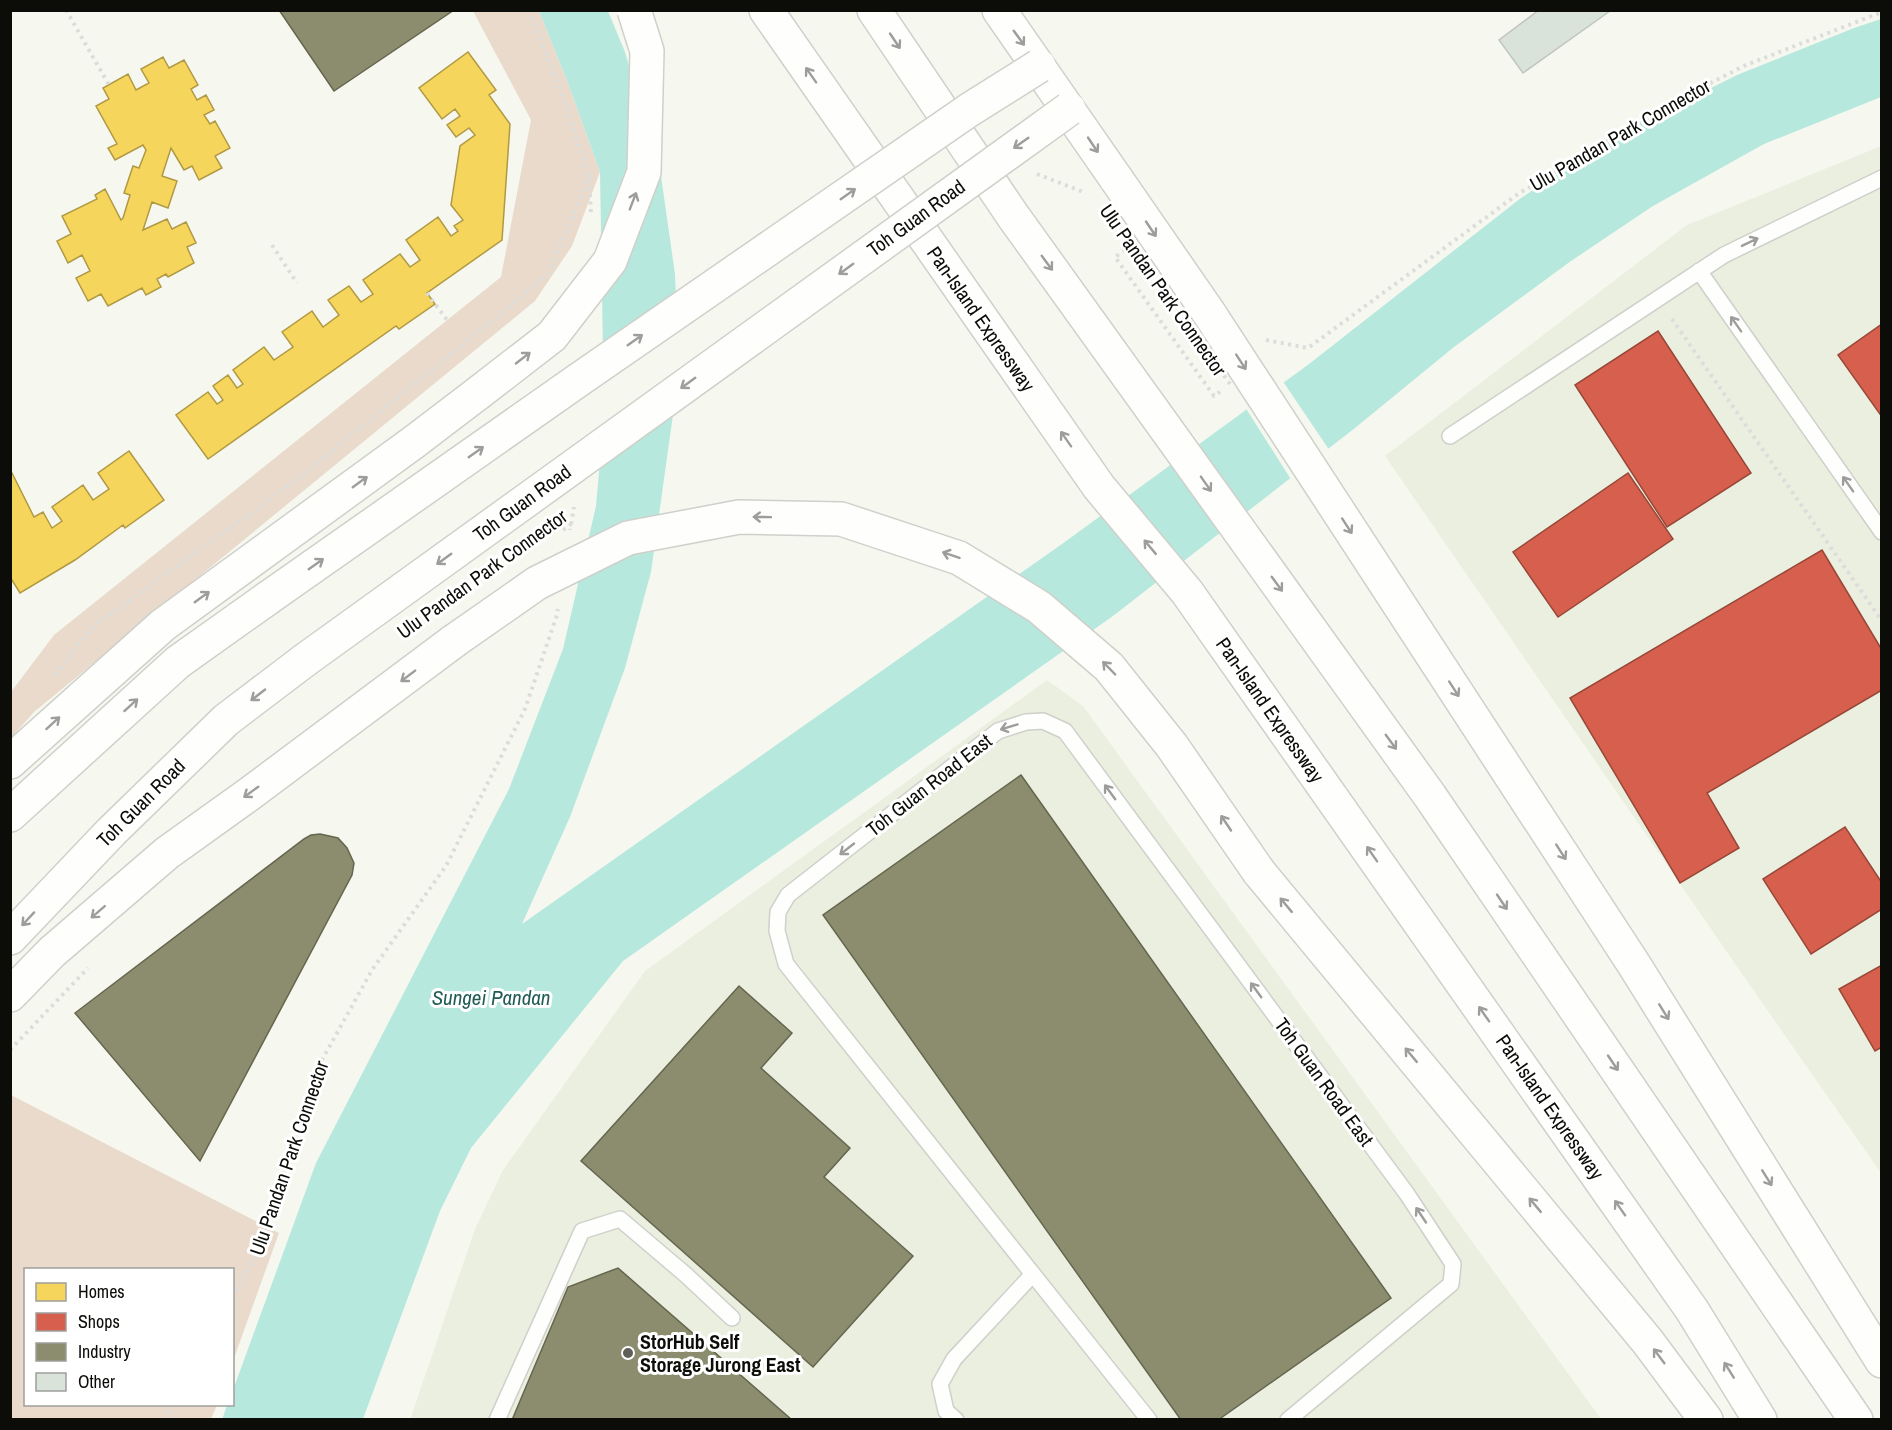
<svg xmlns="http://www.w3.org/2000/svg" width="1892" height="1430" viewBox="0 0 1892 1430" font-family="'Archivo Narrow',sans-serif">
  <style>
    .built { fill: #eaefe0 }
    .green { fill: #e9dacb }
    .water { fill: #b7e8de }
    .pier { fill: #f6f8f0 }
    .homes { fill: #f6d55c; stroke: #b09943; stroke-width: 1.5 }
    .shops { fill: #d6604d; stroke: #994738; stroke-width: 1.5 }
    .industry { fill: #8c8c6e; stroke: #66664f; stroke-width: 1.5 }
    .building { fill: #d9e3d9; stroke: #c2c5c0; stroke-width: 1.5 }
    .lines { fill: none; stroke-linecap: round; stroke-linejoin: round }
    .service-casing { stroke: #ced0ca; stroke-width: 18 }
    .secondary-casing { stroke: #ced0ca; stroke-width: 36 }
    .motorway-casing { stroke: #ced0ca; stroke-width: 36 }
    .path { stroke: #dcddda; stroke-width: 4; stroke-dasharray: 3 4.5; stroke-linecap: butt }
    .service { stroke: #fefefd; stroke-width: 15 }
    .secondary { stroke: #fefefd; stroke-width: 33 }
    .motorway { stroke: #fefefd; stroke-width: 33 }
    .secondary-bridge-casing { stroke: #ced0ca; stroke-width: 36; stroke-linecap: butt }
    .motorway-bridge-casing { stroke: #ced0ca; stroke-width: 36; stroke-linecap: butt }
    .path-bridge { stroke: #dcddda; stroke-width: 4; stroke-dasharray: 3 4.5; stroke-linecap: butt }
    .secondary-bridge { stroke: #fefefd; stroke-width: 33 }
    .motorway-bridge { stroke: #fefefd; stroke-width: 33 }
    .oneway { stroke: #9d9e9b }
    .poi-dot { fill: #5e5f59; stroke: #fff; stroke-width: 2 }
    .labels { text-anchor: middle; stroke-width: 6; stroke-linejoin: round; paint-order: stroke }
    .street-label { font-size: 20px; fill: #0c0d08; stroke: #fff }
    .poi-label { font-size: 20px; font-weight: bold; fill: #0c0d08; stroke: #fff; text-anchor: start }
    .water-label { font-size: 21px; font-style: italic; fill: #235c55; stroke: #fff }
  </style>
  <rect width="100%" height="100%" fill="#f6f8f0"/>
  <!-- built -->
  <path class="built" d="M 1881,146 L 1881,1173 L 1740,971 L 1385,456 L 1687,225 Z
    M 1047,680 L 1083,706 L 1601,1419 L 410,1420 L 475,1229 L 503,1170 L 645,971 Z"/>
  <!-- green -->
  <path class="green" d="M 473,11 L 539,11 L 568,83 L 600,172 L 572,246 L 535,301 L 34,712 L 11,738 L 11,692 L 54,635 L 501,277 L 531,120 Z
    M 11,1095 L 279,1233 L 233,1361 L 232,1270 L 26,1270 L 26,1404 L 217,1405 L 211,1419 L 11,1419 Z"/>
  <!-- water -->
  <path class="water" d="M 539,11 L 608,11 L 625,52 L 661,176 L 675,274 L 679,372 L 651,572 L 625,668 L 570,817 L 522,924 L 1062,544 L 1309,364 L 1521,198 L 1619,134 L 1737,75 L 1854,28 L 1881,19 L 1881,97 L 1764,144 L 1653,206 L 1571,261 L 1454,347 L 1355,428 L 1113,616 L 623,961 L 471,1148 L 440,1211 L 363,1419 L 222,1420 L 227,1405 L 232,1404 L 233,1390 L 316,1163 L 509,789 L 563,649 L 596,506 L 604,416 L 600,172 L 568,83 Z"/>
  <!-- pier -->
  <path class="pier" d="M 679,294 L 682,372 L 596,469 L 601,416 L 600,347 Z
    M 1282,380 L 1330,451 L 1292,481 L 1245,407 Z"/>
  <!-- homes -->
  <path class="homes" d="M 468,52 L 496,90 L 489,95 L 510,124 L 502,240 L 427,293 L 435,304 L 399,329 L 396,326 L 208,459 L 176,415 L 208,392 L 217,404 L 223,400 L 213,386 L 228,375 L 237,388 L 243,384 L 233,370 L 264,347 L 274,360 L 293,347 L 282,332 L 312,311 L 323,327 L 339,315 L 328,300 L 349,286 L 361,302 L 373,294 L 363,280 L 400,254 L 410,267 L 420,260 L 406,240 L 438,217 L 451,236 L 458,231 L 454,226 L 463,220 L 451,205 L 460,146 L 475,135 L 469,128 L 456,137 L 447,125 L 460,116 L 455,109 L 442,119 L 419,88 Z
    M 163,57 L 169,68 L 184,60 L 198,85 L 191,89 L 197,100 L 206,95 L 214,110 L 204,115 L 210,124 L 215,121 L 230,148 L 215,156 L 222,168 L 199,180 L 192,166 L 184,170 L 171,148 L 162,176 L 177,181 L 168,208 L 152,202 L 143,230 L 167,219 L 172,229 L 186,222 L 196,243 L 187,247 L 194,263 L 168,277 L 166,274 L 157,279 L 161,287 L 146,295 L 142,288 L 108,306 L 101,294 L 88,301 L 76,278 L 90,271 L 82,255 L 68,263 L 57,241 L 71,234 L 62,216 L 97,199 L 95,195 L 105,189 L 121,220 L 123,218 L 130,195 L 124,193 L 133,166 L 139,168 L 146,150 L 143,145 L 115,160 L 108,148 L 117,144 L 96,106 L 109,99 L 103,88 L 128,74 L 136,90 L 149,83 L 141,69 Z
    M 129,451 L 164,500 L 125,528 L 123,525 L 75,560 L 20,593 L 10,577 L 10,469 L 34,517 L 43,512 L 52,528 L 62,521 L 52,507 L 83,485 L 93,500 L 109,489 L 98,473 Z"/>
  <!-- shops -->
  <path class="shops" d="M 1882,324 L 1882,417 L 1838,355 Z
    M 1658,331 L 1751,473 L 1667,527 L 1575,385 Z
    M 1628,473 L 1673,539 L 1558,617 L 1513,552 Z
    M 1822,550 L 1882,650 L 1882,690 L 1707,793 L 1739,848 L 1680,883 L 1570,698 Z
    M 1845,827 L 1882,883 L 1882,909 L 1811,954 L 1763,879 Z
    M 1882,965 L 1882,1047 L 1875,1051 L 1839,989 Z"/>
  <!-- industry -->
  <path class="industry" d="M 279,10 L 454,10 L 334,91 Z
    M 1021,775 L 1391,1298 L 1218,1420 L 1181,1420 L 823,915 Z
    M 320,834 L 338,838 L 347,848 L 354,863 L 352,875 L 200,1161 L 75,1013 L 304,839 L 311,835 Z
    M 739,986 L 792,1033 L 761,1068 L 850,1148 L 824,1177 L 913,1256 L 813,1367 L 581,1161 Z
    M 618,1268 L 792,1420 L 512,1420 L 568,1287 Z"/>
  <!-- building -->
  <path class="building" d="M 1539,10 L 1609,10 L 1610,11 L 1523,73 L 1499,40 Z"/>
  <g class="lines">
    <!-- service casing -->
    <g class="service-casing">
      <path id="service" d="M 1699,271 L 1882,532
        M 1450,436 L 1724,255 L 1882,178
        M 497,1420 L 582,1231 L 620,1219 L 686,1275 L 732,1318
        M 956,1420 L 946,1411 L 940,1384 L 954,1359 L 1033,1274
        M 1149,1420 L 786,964 L 777,931 L 778,912 L 788,895 L 998,731 L 1026,722 L 1043,721 L 1065,731 L 1407,1194 L 1453,1264 L 1451,1284 L 1288,1420"/>
    </g>
    <!-- secondary casing -->
    <g class="secondary-casing">
      <path id="secondary" d="M 10,815 L 178,662 L 268,598
        M 10,938 L 111,832 L 226,720 L 305,660"/>
    </g>
    <!-- motorway casing -->
    <g class="motorway-casing">
      <path id="motorway" d="M 766,10 L 1099,487 L 1187,592 L 1692,1310 L 1760,1420
        M 874,10 L 1013,216 L 1430,796 L 1856,1420
        M 999,10 L 1117,180
        M 1209,313 L 1633,963 L 1882,1361
        M 10,762 L 163,625 L 414,442 L 477,394
        M 1259,872 L 1648,1342 L 1706,1420
        M 10,995 L 52,952 L 167,853 L 248,795 L 454,641"/>
    </g>
    <!-- path -->
    <path class="path" d="M 66,10 L 109,85
      M 528,10 L 559,86 L 589,176 L 591,213
      M 272,245 L 297,283
      M 1125,250 L 1115,257 L 1214,396 L 1220,392
      M 427,293 L 447,320
      M 1672,319 L 1882,621
      M 1266,340 L 1308,348 L 1518,194 L 1667,105 L 1746,65 L 1882,12
      M 571,524 L 574,507
      M 563,530 L 571,524 L 570,530
      M 54,675 L 93,627 L 295,481 L 548,275 L 589,176
      M 10,1050 L 88,968
      M 232,1298 L 258,1253 L 317,1069 L 372,970 L 446,866 L 525,709 L 556,618 L 558,609
      M 163,1420 L 172,1404"/>
    <!-- service -->
    <use href="#service" class="service"/>
    <!-- secondary -->
    <use href="#secondary" class="secondary"/>
    <!-- motorway -->
    <use href="#motorway" class="motorway"/>
    <!-- secondary-bridge casing -->
    <g class="secondary-bridge-casing">
      <path id="secondary-bridge" d="M 268,598 L 577,381 L 969,110 L 1039,66
        M 305,660 L 1069,109"/>
    </g>
    <!-- motorway-bridge casing -->
    <g class="motorway-bridge-casing">
      <path id="motorway-bridge" d="M 1117,180 L 1209,313
        M 477,394 L 552,336 L 610,261 L 644,172 L 647,51 L 634,10
        M 454,641 L 537,583 L 628,538 L 739,517 L 841,519 L 959,558 L 1039,607 L 1109,667 L 1172,746 L 1259,872"/>
    </g>
    <!-- path-bridge -->
    <path class="path-bridge" d="M 1037,174 L 1086,193
      M 1202,345 L 1230,384"/>
    <!-- secondary-bridge -->
    <use href="#secondary-bridge" class="secondary-bridge"/>
    <!-- motorway-bridge -->
    <use href="#motorway-bridge" class="motorway-bridge"/>
  </g>
  <!-- one-way arrows -->
  <defs><path id="oneway-shaft" d="M-6 0H5M1.5-3L5.5 0L1.5 3" fill="none" stroke-width="1.6" stroke-linecap="round" stroke-linejoin="round" transform="scale(1.5)"/></defs>
  <g class="oneway">
    <use href="#oneway-shaft" transform="translate(1019 38) rotate(54)"/>
    <use href="#oneway-shaft" transform="translate(895 41) rotate(56)"/>
    <use href="#oneway-shaft" transform="translate(811 75) rotate(-125)"/>
    <use href="#oneway-shaft" transform="translate(1021 143) rotate(145)"/>
    <use href="#oneway-shaft" transform="translate(1093 145) rotate(56)"/>
    <use href="#oneway-shaft" transform="translate(848 194) rotate(-35)"/>
    <use href="#oneway-shaft" transform="translate(633 201) rotate(-69)"/>
    <use href="#oneway-shaft" transform="translate(1151 229) rotate(56)"/>
    <use href="#oneway-shaft" transform="translate(1750 242) rotate(-26)"/>
    <use href="#oneway-shaft" transform="translate(1047 263) rotate(54)"/>
    <use href="#oneway-shaft" transform="translate(846 269) rotate(144)"/>
    <use href="#oneway-shaft" transform="translate(1736 324) rotate(-125)"/>
    <use href="#oneway-shaft" transform="translate(635 340) rotate(-35)"/>
    <use href="#oneway-shaft" transform="translate(523 358) rotate(-38)"/>
    <use href="#oneway-shaft" transform="translate(1241 362) rotate(57)"/>
    <use href="#oneway-shaft" transform="translate(688 383) rotate(144)"/>
    <use href="#oneway-shaft" transform="translate(1066 439) rotate(-125)"/>
    <use href="#oneway-shaft" transform="translate(476 452) rotate(-35)"/>
    <use href="#oneway-shaft" transform="translate(360 482) rotate(-36)"/>
    <use href="#oneway-shaft" transform="translate(1206 484) rotate(55)"/>
    <use href="#oneway-shaft" transform="translate(1848 484) rotate(-125)"/>
    <use href="#oneway-shaft" transform="translate(762 517) rotate(-179)"/>
    <use href="#oneway-shaft" transform="translate(1347 526) rotate(57)"/>
    <use href="#oneway-shaft" transform="translate(1150 547) rotate(-130)"/>
    <use href="#oneway-shaft" transform="translate(951 555) rotate(-161)"/>
    <use href="#oneway-shaft" transform="translate(444 559) rotate(144)"/>
    <use href="#oneway-shaft" transform="translate(316 564) rotate(-35)"/>
    <use href="#oneway-shaft" transform="translate(1277 584) rotate(54)"/>
    <use href="#oneway-shaft" transform="translate(202 597) rotate(-36)"/>
    <use href="#oneway-shaft" transform="translate(1109 668) rotate(-134)"/>
    <use href="#oneway-shaft" transform="translate(408 676) rotate(143)"/>
    <use href="#oneway-shaft" transform="translate(1454 689) rotate(57)"/>
    <use href="#oneway-shaft" transform="translate(258 695) rotate(142)"/>
    <use href="#oneway-shaft" transform="translate(131 705) rotate(-42)"/>
    <use href="#oneway-shaft" transform="translate(53 723) rotate(-42)"/>
    <use href="#oneway-shaft" transform="translate(1009 727) rotate(163)"/>
    <use href="#oneway-shaft" transform="translate(1391 742) rotate(54)"/>
    <use href="#oneway-shaft" transform="translate(251 792) rotate(144)"/>
    <use href="#oneway-shaft" transform="translate(1110 792) rotate(-126)"/>
    <use href="#oneway-shaft" transform="translate(1226 823) rotate(-124)"/>
    <use href="#oneway-shaft" transform="translate(847 849) rotate(142)"/>
    <use href="#oneway-shaft" transform="translate(1561 852) rotate(57)"/>
    <use href="#oneway-shaft" transform="translate(1372 854) rotate(-125)"/>
    <use href="#oneway-shaft" transform="translate(1502 902) rotate(56)"/>
    <use href="#oneway-shaft" transform="translate(1286 905) rotate(-130)"/>
    <use href="#oneway-shaft" transform="translate(98 912) rotate(139)"/>
    <use href="#oneway-shaft" transform="translate(28 919) rotate(133)"/>
    <use href="#oneway-shaft" transform="translate(1256 990) rotate(-126)"/>
    <use href="#oneway-shaft" transform="translate(1664 1012) rotate(58)"/>
    <use href="#oneway-shaft" transform="translate(1484 1014) rotate(-125)"/>
    <use href="#oneway-shaft" transform="translate(1411 1055) rotate(-130)"/>
    <use href="#oneway-shaft" transform="translate(1613 1063) rotate(56)"/>
    <use href="#oneway-shaft" transform="translate(1767 1178) rotate(58)"/>
    <use href="#oneway-shaft" transform="translate(1535 1205) rotate(-130)"/>
    <use href="#oneway-shaft" transform="translate(1620 1208) rotate(-125)"/>
    <use href="#oneway-shaft" transform="translate(1421 1215) rotate(-124)"/>
    <use href="#oneway-shaft" transform="translate(1659 1356) rotate(-127)"/>
    <use href="#oneway-shaft" transform="translate(1729 1370) rotate(-122)"/>
  </g>
  <!-- markers -->
  <circle class="poi-dot" cx="628" cy="1353" r="6"/>
  <g class="labels">
    <!-- street labels -->
    <g class="street-label">
      <text transform="translate(1620 135) rotate(-30)" y="7">Ulu Pandan Park Connector</text>
      <text transform="translate(916 218) rotate(-36)" y="7">Toh Guan Road</text>
      <text transform="translate(1163 290) rotate(55)" y="7">Ulu Pandan Park Connector</text>
      <text transform="translate(981 319) rotate(55)" y="7">Pan-Island Expressway</text>
      <text transform="translate(522 503) rotate(-36)" y="7">Toh Guan Road</text>
      <text transform="translate(482 574) rotate(-36)" y="7">Ulu Pandan Park Connector</text>
      <text transform="translate(1270 710) rotate(55)" y="7">Pan-Island Expressway</text>
      <text transform="translate(929 785) rotate(-38)" y="7">Toh Guan Road East</text>
      <text transform="translate(141 803) rotate(-45)" y="7">Toh Guan Road</text>
      <text transform="translate(1324 1082) rotate(54)" y="7">Toh Guan Road East</text>
      <text transform="translate(1550 1107) rotate(55)" y="7">Pan-Island Expressway</text>
      <text transform="translate(289 1158) rotate(-71)" y="7">Ulu Pandan Park Connector</text>
    </g>
    <!-- poi labels -->
    <g class="poi-label">
      <text x="640" y="1349">StorHub Self<tspan x="640" dy="23">Storage Jurong East</tspan></text>
    </g>
    <!-- water labels -->
    <g class="water-label">
      <text x="491" y="1005">Sungei Pandan</text>
    </g>
  </g>
  <!-- border -->
  <rect width="1892" height="1430" fill="none" stroke="#0c0d08" stroke-width="24"/>
  <!-- legend -->
  <rect x="24" y="1268" width="210" height="138" fill="#ffffff" stroke="#9e9e9c" stroke-width="1.5"/>
  <rect x="36" y="1283" width="30" height="18" fill="#f6d55c" stroke="#9e9e9c" stroke-width="1.5"/>
  <text x="78" y="1298" font-size="18" fill="#0c0d08">Homes</text>
  <rect x="36" y="1313" width="30" height="18" fill="#d6604d" stroke="#9e9e9c" stroke-width="1.5"/>
  <text x="78" y="1328" font-size="18" fill="#0c0d08">Shops</text>
  <rect x="36" y="1343" width="30" height="18" fill="#8c8c6e" stroke="#9e9e9c" stroke-width="1.5"/>
  <text x="78" y="1358" font-size="18" fill="#0c0d08">Industry</text>
  <rect x="36" y="1373" width="30" height="18" fill="#d9e3d9" stroke="#9e9e9c" stroke-width="1.5"/>
  <text x="78" y="1388" font-size="18" fill="#0c0d08">Other</text>
</svg>
